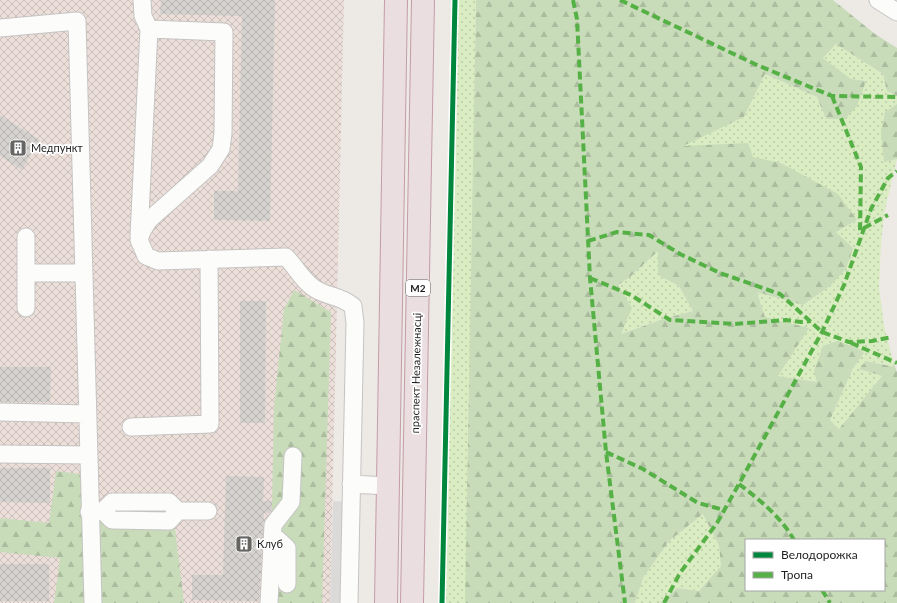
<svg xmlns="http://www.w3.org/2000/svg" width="897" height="603" viewBox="0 0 897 603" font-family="Lato,sans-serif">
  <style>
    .religious { fill: #dbdad8 }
    .military { fill: url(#military-cross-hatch) }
    .grass { fill: url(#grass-dots) }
    .forest { fill: url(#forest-firs); fill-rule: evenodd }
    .building { fill: url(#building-cross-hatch) }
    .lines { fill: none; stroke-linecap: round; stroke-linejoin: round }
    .minor-casing { stroke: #c5c4c2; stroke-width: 19 }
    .highway-casing { stroke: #c49ba9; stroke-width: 24 }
    .minor { stroke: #fcfcfb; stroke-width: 17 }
    .highway { stroke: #eadee0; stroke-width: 22 }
    .quiet { stroke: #55b145; stroke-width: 4; stroke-dasharray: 8 4; stroke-linecap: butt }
    .cycleway-casing { stroke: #fff; stroke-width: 8 }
    .cycleway { stroke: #00873e; stroke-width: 5 }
    .labels { text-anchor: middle; stroke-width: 3.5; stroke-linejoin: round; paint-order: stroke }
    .shield { fill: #fff; stroke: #626262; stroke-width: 1 }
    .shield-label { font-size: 10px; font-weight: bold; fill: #1e1e1e }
    .poi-label { font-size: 11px; fill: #1e1e1e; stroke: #fff; text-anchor: start }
    .street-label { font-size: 11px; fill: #1e1e1e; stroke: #fff }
  </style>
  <defs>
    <pattern id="military-cross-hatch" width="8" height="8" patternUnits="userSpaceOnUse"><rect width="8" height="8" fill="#ecded9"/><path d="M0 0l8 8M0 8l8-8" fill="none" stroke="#cabeba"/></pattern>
    <pattern id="grass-dots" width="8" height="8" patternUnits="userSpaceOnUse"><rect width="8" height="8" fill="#daecc2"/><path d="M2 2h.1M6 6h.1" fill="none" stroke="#bbcaa6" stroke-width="1.8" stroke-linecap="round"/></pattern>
    <pattern id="forest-firs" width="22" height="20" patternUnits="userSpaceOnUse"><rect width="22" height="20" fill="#c8dcb9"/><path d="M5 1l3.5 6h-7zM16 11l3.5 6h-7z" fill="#abbc9f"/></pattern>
    <pattern id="building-cross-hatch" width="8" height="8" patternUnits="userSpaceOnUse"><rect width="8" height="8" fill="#d5d2cf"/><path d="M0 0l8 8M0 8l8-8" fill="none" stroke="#b6b4b1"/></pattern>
  </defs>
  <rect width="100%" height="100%" fill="#edeae6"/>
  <!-- religious -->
  <path class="religious" d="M 333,501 L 360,502 L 358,603 L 330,603 Z"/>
  <!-- military -->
  <path class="military" d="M 0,0 L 344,0 L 330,603 L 0,603 Z"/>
  <!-- grass -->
  <path class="grass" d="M 455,0 L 476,0 L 467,603 L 442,603 Z
    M 836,44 L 883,74 L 887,91 L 897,96 L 897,104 L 885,113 L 884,162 L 897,159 L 885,209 L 881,243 L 879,287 L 884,326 L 895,367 L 867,361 L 859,369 L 882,376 L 839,429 L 830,420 L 853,368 L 864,353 L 817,382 L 777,376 L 765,317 L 757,291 L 803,305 L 830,286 L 836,232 L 857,220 L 781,163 L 682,146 L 744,117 L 765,74 L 817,97 L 826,119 L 866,81 L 851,79 L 823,58 Z
    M 658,251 L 658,275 L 679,286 L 693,311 L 663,319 L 620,334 L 618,285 L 630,277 Z
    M 703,514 L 719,546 L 722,566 L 699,591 L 677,588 L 660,603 L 635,603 L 643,578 L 669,541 Z"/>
  <!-- forest -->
  <path class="forest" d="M 476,0 L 833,0 L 875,34 L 897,48 L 897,96 L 887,91 L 883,74 L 836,44 L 823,58 L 851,79 L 866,81 L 857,106 L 845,119 L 826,119 L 817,97 L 765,74 L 744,117 L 683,146 L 748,143 L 753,157 L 781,163 L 838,194 L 857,220 L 836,232 L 853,248 L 846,269 L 830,286 L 803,305 L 757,292 L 765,317 L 809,328 L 778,376 L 817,382 L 814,371 L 823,346 L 837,341 L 857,348 L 864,353 L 853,368 L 830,420 L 839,429 L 882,376 L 859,369 L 866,361 L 895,367 L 897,372 L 897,603 L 660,603 L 677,588 L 699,591 L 721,566 L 719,546 L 703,514 L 669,541 L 643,578 L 635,603 L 465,603 ZM 658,251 L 658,275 L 679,286 L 693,311 L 663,319 L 621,334 L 632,308 L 618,285 L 630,277 ZM 746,540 L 884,540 L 884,590 L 746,590 Z
    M 897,104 L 897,159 L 884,162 L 881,133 L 885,112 Z
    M 294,290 L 331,312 L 322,603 L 270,603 L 274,406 L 284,309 Z
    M 56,471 L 95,476 L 100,517 L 175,528 L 184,603 L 54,603 L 60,558 L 0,552 L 0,518 L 49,523 Z"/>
  <!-- building -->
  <path class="building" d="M 161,0 L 275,0 L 270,221 L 214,220 L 214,191 L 238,191 L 242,16 L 160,14 Z
    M 0,115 L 40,140 L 22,170 L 0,156 Z
    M 240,301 L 266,301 L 265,423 L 240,423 Z
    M 0,367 L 51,367 L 50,402 L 0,402 Z
    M 0,468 L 50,468 L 50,503 L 0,502 Z
    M 226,476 L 264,477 L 263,501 L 272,501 L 272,510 L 270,513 L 264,513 L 259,601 L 192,600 L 192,575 L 223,575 Z
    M 0,564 L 49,564 L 49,601 L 0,601 Z"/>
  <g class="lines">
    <!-- minor casing -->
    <g class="minor-casing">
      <path id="minor" d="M 142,0 L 143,16 L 149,29 L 224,32 L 223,133 L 221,149 L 210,166 L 149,220 L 142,231 L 139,240 L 146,256 L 158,261 L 286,257 C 297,268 305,285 319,291 C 333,298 338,295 353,306 L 355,323 L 349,603
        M 878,0 L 897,12
        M 0,28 L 77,21 L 93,603
        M 139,236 L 149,29
        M 26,273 L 83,273
        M 26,308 L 26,237
        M 0,412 L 87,414
        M 131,427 L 210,424 L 209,259
        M 0,454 L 88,455
        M 351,484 L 388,486
        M 103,511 L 112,520 L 169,521 L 178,511
        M 89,512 L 103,511 L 112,502 L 169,502 L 178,511 L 208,511
        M 273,535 L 287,548 L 287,584
        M 269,603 L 273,525 L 291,502 L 293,456"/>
    </g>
    <!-- highway casing -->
    <g class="highway-casing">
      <path id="highway" d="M 386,603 L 396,0
        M 412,603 L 423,0"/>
    </g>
    <!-- minor -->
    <use href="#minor" class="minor"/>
    <!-- highway -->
    <use href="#highway" class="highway"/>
    <!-- quiet -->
    <path class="quiet" d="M 573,0 L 577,19 L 590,278 L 606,452 L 625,603
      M 620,0 L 757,65 L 832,96 L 897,97
      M 832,96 L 861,167 L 860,232
      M 864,228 L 888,215
      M 588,241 L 617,232 L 649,235 L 680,254 L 720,273 L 780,294 L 822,332 L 849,342 L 872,341 L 892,337
      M 590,278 L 631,295 L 670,320 L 734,324 L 786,320 L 801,322 L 811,321
      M 851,343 L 897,363
      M 606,452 L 643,469 L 698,503 L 724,510
      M 739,484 C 760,500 781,517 794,540
      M 822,590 L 830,603
      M 664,603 L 680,573 L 717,523 L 739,484 L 822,332 L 844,285 L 871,209 L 888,178 L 897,171"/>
    <!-- cycleway casing -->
    <g class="cycleway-casing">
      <path id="cycleway" d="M 442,603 L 455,0"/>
    </g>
    <!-- cycleway -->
    <use href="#cycleway" class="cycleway"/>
  </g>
  <!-- icons -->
  <defs>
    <g id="building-square" transform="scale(0.9)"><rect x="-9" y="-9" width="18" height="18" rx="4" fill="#666564" stroke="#fff"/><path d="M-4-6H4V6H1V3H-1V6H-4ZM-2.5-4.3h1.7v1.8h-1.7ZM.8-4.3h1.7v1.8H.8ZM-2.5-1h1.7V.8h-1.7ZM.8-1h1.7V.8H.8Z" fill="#fff"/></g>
  </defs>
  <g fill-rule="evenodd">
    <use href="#building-square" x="18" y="148"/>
    <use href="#building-square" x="244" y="544"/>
  </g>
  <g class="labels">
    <!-- shield labels -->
    <rect class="shield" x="406" y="280" width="24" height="16" rx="3"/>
    <g class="shield-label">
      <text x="418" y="292">М2</text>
    </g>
    <!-- poi labels -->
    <g class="poi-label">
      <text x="31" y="152">Медпункт</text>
      <text x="257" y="548">Клуб</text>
    </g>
    <!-- street labels -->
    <g class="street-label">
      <text transform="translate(416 373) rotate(-89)" y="4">праспект Незалежнасці</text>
    </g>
  </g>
  <!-- legend -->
  <rect x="745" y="539" width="140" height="52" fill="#ffffff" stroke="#a5a5a5"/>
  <rect x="753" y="552" width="20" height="6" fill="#00873e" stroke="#a5a5a5"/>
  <text x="781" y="559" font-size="12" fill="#1e1e1e">Велодорожка</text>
  <rect x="753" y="572" width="20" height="6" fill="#55b145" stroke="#a5a5a5"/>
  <text x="781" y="579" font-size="12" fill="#1e1e1e">Тропа</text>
</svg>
